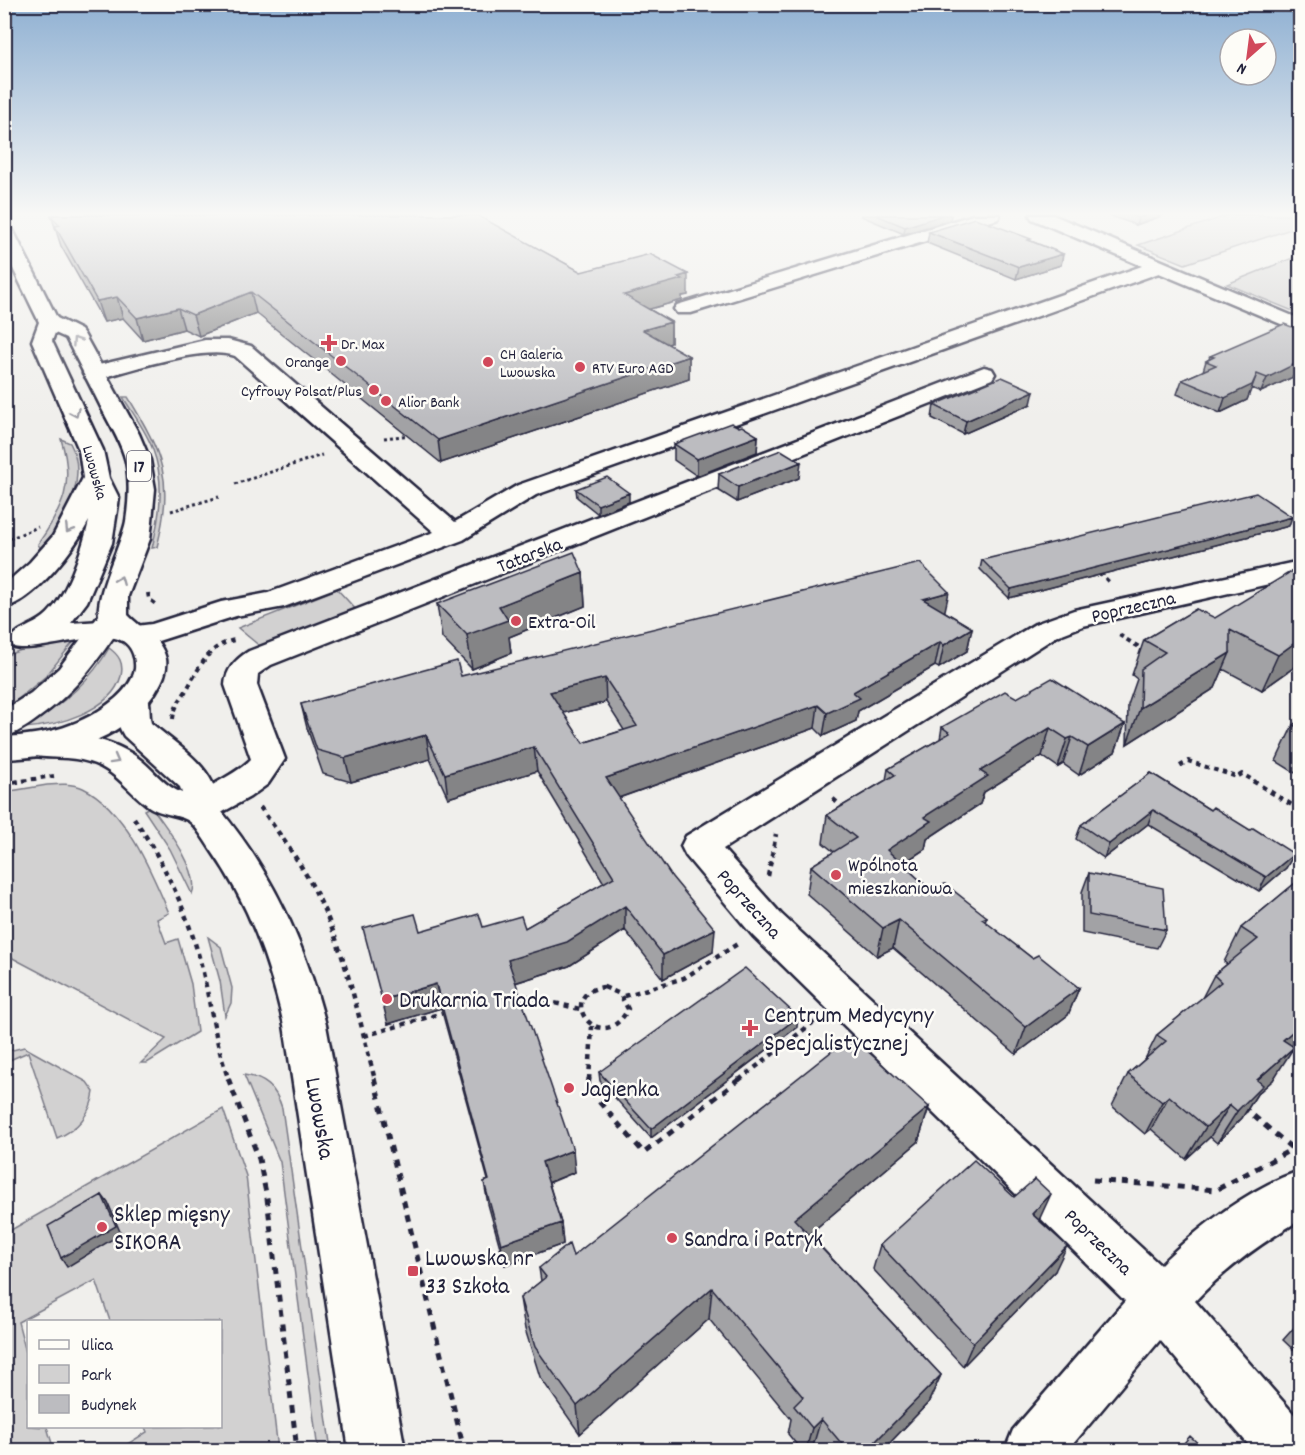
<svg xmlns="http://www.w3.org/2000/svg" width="1305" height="1455" viewBox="0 0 1305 1455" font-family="Dekko,sans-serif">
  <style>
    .green { fill: #d2d1d1; stroke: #7a7a86; stroke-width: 1.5 }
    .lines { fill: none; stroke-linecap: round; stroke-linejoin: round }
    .minor-casing { stroke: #22223b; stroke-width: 5 }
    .major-casing { stroke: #22223b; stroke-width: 5 }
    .highway-casing { stroke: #22223b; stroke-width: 5 }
    .path-far3 { stroke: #22223b; stroke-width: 3; stroke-dasharray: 3 3; stroke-linecap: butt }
    .path-far2 { stroke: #22223b; stroke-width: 4; stroke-dasharray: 4.5 4.5; stroke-linecap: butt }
    .path-far1 { stroke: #22223b; stroke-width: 4.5; stroke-dasharray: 5 5; stroke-linecap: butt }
    .path { stroke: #22223b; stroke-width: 5; stroke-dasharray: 7 7; stroke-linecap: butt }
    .minor { fill: #fdfcf7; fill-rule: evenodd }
    .major { fill: #fdfcf7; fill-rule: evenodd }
    .highway { fill: #fdfcf7; fill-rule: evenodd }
    .wall { fill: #a2a2a5; stroke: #22223b; stroke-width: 1.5; fill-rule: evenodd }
    .shaded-wall { fill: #848486; stroke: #22223b; stroke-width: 1.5 }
    .building { fill: #bcbcc0; stroke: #22223b; stroke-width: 1.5; fill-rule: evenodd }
    .oneway { stroke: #9a9aa2 }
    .poi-dot { fill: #d1495b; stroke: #fdfcf7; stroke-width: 2 }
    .labels { text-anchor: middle; stroke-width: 5; stroke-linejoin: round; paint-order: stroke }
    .far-poi-label { font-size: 16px; fill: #22223b; stroke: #fdfcf7; text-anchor: start }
    .far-street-label { font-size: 16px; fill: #22223b; stroke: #fdfcf7 }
    .shield { fill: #fdfcf7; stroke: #646373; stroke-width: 1.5 }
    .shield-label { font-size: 18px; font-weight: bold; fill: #22223b }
    .street-label { font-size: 20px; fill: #22223b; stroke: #fdfcf7 }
    .poi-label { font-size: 20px; fill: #22223b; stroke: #fdfcf7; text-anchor: start }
    .near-poi-label { font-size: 24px; fill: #22223b; stroke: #fdfcf7; text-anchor: start }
    .near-street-label { font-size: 24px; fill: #22223b; stroke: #fdfcf7 }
  </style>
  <rect width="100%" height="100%" fill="#f0efec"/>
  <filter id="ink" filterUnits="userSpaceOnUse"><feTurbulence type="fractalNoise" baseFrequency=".0167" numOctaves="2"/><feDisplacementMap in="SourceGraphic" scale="12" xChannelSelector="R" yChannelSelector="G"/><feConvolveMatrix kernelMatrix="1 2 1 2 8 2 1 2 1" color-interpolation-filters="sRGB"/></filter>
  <g filter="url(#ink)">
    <!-- green -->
    <path class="green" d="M 1229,215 L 1300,215 L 1300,226 L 1185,264 L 1138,245 Z
      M 1300,255 L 1300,314 L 1227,284 Z
      M 123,397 L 128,397 C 163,455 174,479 157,547 L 152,548 C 160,516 165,482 153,450 C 147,432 133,414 123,397 Z
      M 61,439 L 70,443 C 90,479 64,522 42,551 L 38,544 C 63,508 75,484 61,439 Z
      M 337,589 L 359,613 L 262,648 L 238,628 Z
      M 75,640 L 46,676 L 5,710 L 4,656 L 36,645 Z
      M 109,648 C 119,655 124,663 121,676 C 112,711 56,726 24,728 C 58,708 90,683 109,648 Z
      M 47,785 C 59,784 72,783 83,788 C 125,808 152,873 169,913 L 157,919 L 166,943 L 178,939 L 191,984 L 197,1032 L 147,1063 L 141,1063 L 166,1039 L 5,954 L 5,792 Z
      M 151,806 C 164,824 202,872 192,894 L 170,849 L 144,810 Z
      M 208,937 L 221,947 L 232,988 L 231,1003 L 225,1016 L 220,981 Z
      M 24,1047 L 87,1082 L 94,1092 C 91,1114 77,1130 57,1138 L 28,1052 L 5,1062 L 5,1052 Z
      M 244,1075 C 265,1078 276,1088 282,1108 L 331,1450 L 318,1450 L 280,1162 Z
      M 223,1109 L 246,1176 L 278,1450 L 118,1450 L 147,1432 L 145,1427 L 220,1426 L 220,1322 L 110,1321 L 96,1280 L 18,1322 L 28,1360 L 28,1426 L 47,1427 L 54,1450 L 5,1450 L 4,1234 Z"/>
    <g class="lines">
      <!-- minor casing -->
      <g class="minor-casing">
        <path id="minor" d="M 973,215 L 1000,215 L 998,219 L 691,313 L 677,313 L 674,309 L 677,305 Z
          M 1030,215 L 1053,215 L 1300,319 L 1300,332 L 1159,273 L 536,495 L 463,540 L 284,607 L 236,616 L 155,642 L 131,643 L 120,640 L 116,634 L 120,628 L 152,624 L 221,602 L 268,593 L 434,532 L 235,356 C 203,345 129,371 94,380 L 86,378 L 83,373 L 86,368 L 205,340 L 228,340 L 251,346 L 455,522 L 518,485 L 1142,266 L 1032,219 Z
          M 984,367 L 992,369 L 995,374 L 992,379 L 271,665 L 258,674 L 257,685 L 285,759 L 268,784 L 250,797 L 212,818 L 199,822 L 186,818 L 181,809 C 192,791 232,779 251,759 L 225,685 C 226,669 236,659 249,651 Z
          M 1300,561 L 1300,577 L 1083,626 L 1057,636 L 723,849 L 781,914 L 1160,1265 C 1196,1229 1252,1186 1300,1171 L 1300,1220 C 1261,1243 1226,1268 1195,1301 L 1300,1421 L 1300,1450 L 1253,1450 L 1160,1340 L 1068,1450 L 1005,1450 L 1013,1430 L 1125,1301 L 753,936 L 686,856 L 681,846 L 686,836 L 1035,624 L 1074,610 Z
          M 113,607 L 123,610 L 128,616 C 100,657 78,690 37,719 C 26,727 17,733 4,737 L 4,710 L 31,693 L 59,668 L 103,610 Z"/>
      </g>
      <!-- major casing -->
      <g class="major-casing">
        <path id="major" d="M 134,689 L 145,692 C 152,702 148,712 151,723 C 176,745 219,769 217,806 C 272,871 305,943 326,1025 L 405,1450 L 349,1450 L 284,1025 C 269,961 249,904 211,850 C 205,841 197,827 189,821 C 179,814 159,815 147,805 C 127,790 114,769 89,762 C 69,755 47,760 26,754 L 21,746 L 26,738 C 62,728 113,737 142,761 C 155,772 166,787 182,793 L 180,787 L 124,736 C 115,721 113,706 123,692 Z"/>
      </g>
      <!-- highway casing -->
      <g class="highway-casing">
        <path id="highway" d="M 4,225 L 10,226 L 13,230 L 57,318 L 81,330 L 84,334 L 139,434 L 150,460 L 155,489 L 152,521 L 150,539 L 128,596 L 128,615 C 141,629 161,637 166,659 C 168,672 161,683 155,693 C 121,742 60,757 4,759 L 4,737 C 46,735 83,726 115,699 C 124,691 133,681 135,669 C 136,658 132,647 123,641 C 100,628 40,653 14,647 L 10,640 C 18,628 33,626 44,617 C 66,600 83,548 89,521 C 74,549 36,600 4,608 L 4,585 L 30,562 L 53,536 L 83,478 L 79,450 L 32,341 L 39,322 L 4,250 ZM 55,333 L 66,338 C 78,362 91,387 103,411 C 111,427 122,444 126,462 C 130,481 129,501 126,521 C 122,544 90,604 101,621 L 71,623 L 87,602 L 112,543 L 119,498 L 109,478 L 103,450 L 52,341 Z"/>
      </g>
      <!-- path-far3 -->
      <path class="path-far3" d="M 384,438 L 412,435
        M 235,484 L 322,455
        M 171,511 L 219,497
        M 4,541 L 38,527"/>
      <!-- path-far2 -->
      <path class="path-far2" d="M 1099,572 L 1109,582
        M 148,593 L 149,599 L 157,605
        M 1119,635 L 1144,650
        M 173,719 C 174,707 181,699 187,689 C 200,667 208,645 235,640
        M 1180,766 L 1188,761 L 1237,777 L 1242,774 L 1256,782
        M 14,782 L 54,776"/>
      <!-- path-far1 -->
      <path class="path-far1" d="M 1253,781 L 1300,810
        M 4,784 L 23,781
        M 833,799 L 845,809
        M 260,807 C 284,840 309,874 325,912 C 349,966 360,1023 375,1080
        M 134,818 C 167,867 191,919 204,977 C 212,1012 216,1046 229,1080
        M 768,876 L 776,834
        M 604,987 L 620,994 L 628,1009 C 601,1060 552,993 604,987 Z
        M 516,994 L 580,1009
        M 624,996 L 684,978 L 739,943
        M 364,1036 L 442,1013
        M 1291,1048 L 1300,1055
        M 589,1080 L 592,1026
        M 739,1080 L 815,1021"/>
      <!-- path -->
      <path class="path" d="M 228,1078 L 259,1159 L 267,1198 L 297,1450
        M 374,1078 L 464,1450
        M 589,1078 L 588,1089 L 644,1153 L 741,1078
        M 1243,1107 L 1293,1149
        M 1093,1180 L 1216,1190 L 1300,1145"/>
      <!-- minor -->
      <use href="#minor" class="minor"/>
      <!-- major -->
      <use href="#major" class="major"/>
      <!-- highway -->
      <use href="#highway" class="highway"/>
    </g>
    <!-- wall -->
    <path class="wall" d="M 51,215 L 479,215 L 479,217 L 581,272 L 688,295 L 682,296 L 682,300 L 649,309 L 671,322 L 671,343 L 667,344 L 689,356 L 689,379 L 441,463 L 256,313 L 199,336 L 184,329 L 143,340 L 123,318 L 104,322 L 61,246 Z
      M 861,215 L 951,215 L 950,220 L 904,234 L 861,216 Z
      M 1108,215 L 1164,215 L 1136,225 Z
      M 929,232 L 1031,241 L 1063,254 L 1061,265 L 1016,279 L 927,243 Z
      M 1300,330 L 1300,364 L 1293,377 L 1261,392 L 1251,388 L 1247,400 L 1220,413 L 1177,394 L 1182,380 L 1203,371 L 1206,361 L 1209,359 L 1210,356 Z
      M 1031,404 L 963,434 L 932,418 L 934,405 Z
      M 739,427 L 758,436 L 757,452 L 697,476 L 674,460 L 674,444 Z
      M 719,474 L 799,478 L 737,502 L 718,490 Z
      M 576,489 L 629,502 L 598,514 L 577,497 Z
      M 1289,526 L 1154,561 L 1009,598 L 980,569 L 982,560 Z
      M 583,573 L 585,606 L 509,637 L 511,653 L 472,669 L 442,638 L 437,604 Z
      M 1196,609 L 1300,663 L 1262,690 L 1223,669 L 1215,688 L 1127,744 L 1128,705 L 1137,679 L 1132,675 L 1144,640 Z
      M 945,612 L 972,628 L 967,651 L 939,668 L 935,666 L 858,711 L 856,721 L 823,736 L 815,728 L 619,798 L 713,952 L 663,979 L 625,930 L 569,966 L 515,983 L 575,1172 L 549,1183 L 561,1223 L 563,1244 L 505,1265 L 488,1204 L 484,1182 L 488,1180 L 441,1008 L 388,1024 L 420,931 L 483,927 L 525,928 L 604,883 L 537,771 L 448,798 L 430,759 L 351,782 L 323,774 L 307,728 L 301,704 L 461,676 ZM 606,702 L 624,730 L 583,743 L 563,713 Z
      M 1017,698 L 1125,724 L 1115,752 L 1079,775 L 1063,764 L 1058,767 L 1042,756 L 984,792 L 980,804 L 927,839 L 925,849 L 902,864 L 932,891 L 987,917 L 985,922 L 1032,958 L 1079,988 L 1068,1015 L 1016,1054 L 893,948 L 877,956 L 807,894 L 811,866 L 834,852 L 823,843 L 827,815 L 886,780 L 888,769 L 940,739 L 942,727 Z
      M 1300,720 L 1300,776 L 1276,761 L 1293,725 Z
      M 1151,773 L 1210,810 L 1294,854 L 1286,868 L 1259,891 L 1148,824 L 1104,858 L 1076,839 L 1081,825 Z
      M 1089,873 L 1166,930 L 1157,948 L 1082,933 L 1082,892 Z
      M 1300,879 L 1300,1039 L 1292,1046 L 1273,1080 L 1257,1094 L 1242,1118 L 1217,1143 L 1210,1137 L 1186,1159 L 1151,1129 L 1145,1134 L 1112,1106 L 1128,1074 L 1145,1059 L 1157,1035 L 1202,998 L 1214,975 L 1227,964 L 1224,962 L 1241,928 Z
      M 797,1027 L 651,1138 L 600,1081 L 599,1072 Z
      M 929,1107 L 918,1142 L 809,1234 L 941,1375 L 928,1403 L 883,1450 L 817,1450 L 813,1446 L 810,1450 L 801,1450 L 788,1434 L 791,1419 L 709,1319 L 580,1434 L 540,1377 L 525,1329 L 520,1298 L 541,1281 L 539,1268 L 573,1256 Z
      M 880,1245 L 1055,1271 L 963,1366 L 873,1269 Z
      M 1300,1321 L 1300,1356 L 1283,1340 Z"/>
    <!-- shaded-wall -->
    <path class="shaded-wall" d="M 942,215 L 951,215 L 950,220 L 904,234 L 905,227 Z
      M 1147,215 L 1164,215 L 1136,225 L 1138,218 Z
      M 1063,254 L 1061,265 L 1016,279 L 1019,267 Z
      M 688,274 L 688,295 L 682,296 L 682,300 L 625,316 L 624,295 Z
      M 251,292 L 256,313 L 199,336 L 193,315 Z
      M 117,297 L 123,318 L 104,322 L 97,301 Z
      M 178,308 L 184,329 L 143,340 L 137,318 Z
      M 671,322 L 671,343 L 643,352 L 643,330 Z
      M 1300,352 L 1300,364 L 1293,377 L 1261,392 L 1267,378 L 1296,355 Z
      M 689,356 L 689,379 L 441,463 L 438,440 Z
      M 1257,374 L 1247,400 L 1220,413 L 1225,398 Z
      M 1034,391 L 1031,404 L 963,434 L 966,421 Z
      M 758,436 L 757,452 L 697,476 L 697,459 Z
      M 801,462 L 799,478 L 737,502 L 738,487 Z
      M 629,493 L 629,502 L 598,514 L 598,505 Z
      M 1292,517 L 1289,526 L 1154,561 L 1009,598 L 1011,589 Z
      M 583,573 L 585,606 L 509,637 L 511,653 L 472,669 L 467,635 L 499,606 Z
      M 949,592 L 944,615 L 923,599 Z
      M 972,628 L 967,651 L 939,668 L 944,645 Z
      M 1300,639 L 1300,663 L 1262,690 L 1278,655 Z
      M 940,642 L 935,666 L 858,711 L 856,721 L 823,736 L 827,713 L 853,692 Z
      M 1230,653 L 1215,688 L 1127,744 L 1140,708 Z
      M 605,678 L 606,702 L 552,716 L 550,692 Z
      M 818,705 L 815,728 L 607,802 L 606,778 Z
      M 1125,724 L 1115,752 L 1079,775 L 1088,747 Z
      M 1050,728 L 1042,756 L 984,792 L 980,804 L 927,839 L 925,849 L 881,878 L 887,850 L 924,817 L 980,771 Z
      M 426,735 L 430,759 L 351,782 L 345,758 Z
      M 1072,737 L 1063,764 L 1058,767 L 1067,739 Z
      M 534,747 L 537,771 L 448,798 L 445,774 Z
      M 1153,810 L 1148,824 L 1104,858 L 1109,844 Z
      M 1294,854 L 1286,868 L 1259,891 L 1266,877 Z
      M 625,906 L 625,930 L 569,966 L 511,984 L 508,960 Z
      M 899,920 L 893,948 L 877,956 L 883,928 Z
      M 715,929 L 713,952 L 663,979 L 663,955 Z
      M 436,984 L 441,1008 L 388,1024 L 382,1000 Z
      M 1079,988 L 1068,1015 L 1016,1054 L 1026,1027 Z
      M 798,1017 L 797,1027 L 651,1138 L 651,1129 Z
      M 1300,1025 L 1300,1039 L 1262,1073 L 1283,1040 Z
      M 1294,1047 L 1273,1080 L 1257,1094 L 1242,1118 L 1217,1143 L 1257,1080 Z
      M 1169,1096 L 1151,1129 L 1145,1134 L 1162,1102 Z
      M 1230,1105 L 1210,1137 L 1186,1159 L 1206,1127 Z
      M 929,1107 L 918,1142 L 788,1252 L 794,1219 Z
      M 573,1150 L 575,1172 L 545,1184 L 542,1162 Z
      M 1051,1194 L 1039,1220 L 1032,1214 Z
      M 102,1195 L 108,1203 L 121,1234 L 67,1267 L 61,1258 Z
      M 561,1223 L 563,1244 L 505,1265 L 501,1244 Z
      M 1067,1246 L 1055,1271 L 963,1366 L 973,1343 Z
      M 712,1288 L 709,1319 L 580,1434 L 577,1406 Z
      M 941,1375 L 928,1403 L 883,1450 L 867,1450 Z
      M 821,1419 L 813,1446 L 810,1450 L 806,1450 L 812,1428 Z"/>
    <!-- building -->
    <path class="building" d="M 56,215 L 477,215 L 581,272 L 650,254 L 688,274 L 678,277 L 682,279 L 624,295 L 671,322 L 643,330 L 689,356 L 438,440 L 251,292 L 193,315 L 178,308 L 137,318 L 117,297 L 97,301 L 55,226 L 60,225 L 51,216 Z
      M 876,215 L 943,215 L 905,227 Z
      M 1129,215 L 1147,215 L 1138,218 Z
      M 975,218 L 1031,239 L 1028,240 L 1063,254 L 1019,267 L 929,232 Z
      M 1284,324 L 1300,330 L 1300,352 L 1296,355 L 1300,357 L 1300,358 L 1295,361 L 1299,362 L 1267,378 L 1257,374 L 1252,385 L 1225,398 L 1182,380 L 1216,365 L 1206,361 L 1214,357 L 1210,356 Z
      M 1002,377 L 1034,391 L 966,421 L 934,405 Z
      M 731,423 L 739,427 L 742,426 L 758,436 L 697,459 L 674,444 Z
      M 781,450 L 801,462 L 738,487 L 719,474 Z
      M 607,477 L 629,493 L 598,505 L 576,489 Z
      M 1256,493 L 1292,517 L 1157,552 L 1011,589 L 982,560 Z
      M 574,552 L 583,573 L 499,606 L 508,620 L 467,635 L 437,604 Z
      M 920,563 L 949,592 L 923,599 L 972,628 L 944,645 L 940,642 L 853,692 L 860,698 L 827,713 L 818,705 L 606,778 L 672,877 L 715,929 L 663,955 L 625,906 L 567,942 L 508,960 L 573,1150 L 542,1162 L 561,1223 L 501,1244 L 484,1182 L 489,1180 L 436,984 L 382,1000 L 363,928 L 415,914 L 420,931 L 479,914 L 483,927 L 521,916 L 525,928 L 614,877 L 534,747 L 445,774 L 426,735 L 345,758 L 317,750 L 301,704 L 457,661 L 461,676 ZM 605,678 L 637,726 L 583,743 L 550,692 Z
      M 1300,566 L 1300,639 L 1278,655 L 1230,630 L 1230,653 L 1140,708 L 1141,669 L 1165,652 L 1144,640 L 1196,609 L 1215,618 Z
      M 1052,678 L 1125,724 L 1088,747 L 1072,737 L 1067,739 L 1050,728 L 980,771 L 988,776 L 924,817 L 931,821 L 887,850 L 932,891 L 945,884 L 987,917 L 982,919 L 1032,958 L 1038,955 L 1079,988 L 1026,1027 L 899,920 L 883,928 L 811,866 L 856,838 L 827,815 L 895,775 L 888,769 L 950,733 L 942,727 L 1005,691 L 1017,698 Z
      M 1300,720 L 1300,729 L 1293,725 Z
      M 1151,773 L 1210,810 L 1213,807 L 1250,830 L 1253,828 L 1294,854 L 1266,877 L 1153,810 L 1109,844 L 1081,825 Z
      M 1089,873 L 1163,888 L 1166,930 L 1089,915 Z
      M 1300,879 L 1300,1025 L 1283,1040 L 1294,1047 L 1257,1080 L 1263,1085 L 1237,1111 L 1230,1105 L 1206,1127 L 1169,1096 L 1162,1102 L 1128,1074 L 1166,1041 L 1157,1035 L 1221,982 L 1214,975 L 1258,939 L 1241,928 Z
      M 745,968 L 798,1017 L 651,1129 L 599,1072 Z
      M 851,1036 L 929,1107 L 794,1219 L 941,1375 L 867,1450 L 847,1450 L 821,1419 L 812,1428 L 794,1406 L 803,1397 L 712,1288 L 577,1406 L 535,1347 L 520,1298 L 546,1277 L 539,1268 L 569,1244 L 573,1256 Z
      M 974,1160 L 1014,1197 L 1035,1179 L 1051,1194 L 1032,1214 L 1067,1246 L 973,1343 L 880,1245 Z
      M 102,1195 L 116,1226 L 61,1258 L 48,1226 Z
      M 1190,1436 L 1205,1450 L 1178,1450 Z"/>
    <!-- one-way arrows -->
    <defs><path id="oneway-chevron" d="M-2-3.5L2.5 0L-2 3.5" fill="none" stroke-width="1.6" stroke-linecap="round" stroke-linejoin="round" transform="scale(1.5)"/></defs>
    <g class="oneway">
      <use href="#oneway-chevron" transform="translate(76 341) rotate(-124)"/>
      <use href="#oneway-chevron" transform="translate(75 413) rotate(66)"/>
      <use href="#oneway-chevron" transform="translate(69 529) rotate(122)"/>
      <use href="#oneway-chevron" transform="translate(120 580) rotate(-68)"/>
      <use href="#oneway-chevron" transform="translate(115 760) rotate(29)"/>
    </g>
  </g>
  <!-- sky -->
  <linearGradient id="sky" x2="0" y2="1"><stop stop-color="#8fb0d2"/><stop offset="0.51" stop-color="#f8f8f6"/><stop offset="1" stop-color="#f8f8f6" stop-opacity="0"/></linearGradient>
  <rect width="1305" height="419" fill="url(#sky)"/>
  <!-- markers -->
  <g class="poi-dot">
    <path d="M326 334h6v6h6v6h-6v6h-6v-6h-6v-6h6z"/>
    <circle cx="341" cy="361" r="6"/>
    <circle cx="488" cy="362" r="6"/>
    <circle cx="580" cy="367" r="6"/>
    <circle cx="374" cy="390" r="6"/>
    <circle cx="386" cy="401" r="6"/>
    <circle cx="516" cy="621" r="6"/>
    <circle cx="836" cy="875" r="6"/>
    <circle cx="387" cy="999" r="6"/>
    <path d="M747 1019h6v6h6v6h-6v6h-6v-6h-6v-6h6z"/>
    <circle cx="569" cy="1088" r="6"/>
    <circle cx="102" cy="1227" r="6"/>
    <circle cx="672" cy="1238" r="6"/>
    <rect x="407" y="1265" width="12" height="12" rx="3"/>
  </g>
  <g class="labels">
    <!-- far-poi labels -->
    <g class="far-poi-label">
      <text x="341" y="349">Dr. Max</text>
      <text x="500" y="359">CH Galeria<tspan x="500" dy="18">Lwowska</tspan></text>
      <text x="329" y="367" text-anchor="end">Orange</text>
      <text x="592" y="373">RTV Euro AGD</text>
      <text x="362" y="396" text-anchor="end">Cyfrowy Polsat/Plus</text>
      <text x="398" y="407">Alior Bank</text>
    </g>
    <!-- far-street labels -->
    <g class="far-street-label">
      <text transform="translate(96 472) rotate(74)" y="6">Lwowska</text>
    </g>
    <!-- shield labels -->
    <rect class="shield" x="127" y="451" width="24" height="30" rx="4.5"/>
    <g class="shield-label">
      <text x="139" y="472">17</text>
    </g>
    <!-- street labels -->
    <g class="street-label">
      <text transform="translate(529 554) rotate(-21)" y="7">Tatarska</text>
      <text transform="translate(1133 606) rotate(-13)" y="7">Poprzeczna</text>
      <text transform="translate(750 903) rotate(48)" y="7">Poprzeczna</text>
      <text transform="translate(1099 1241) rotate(44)" y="7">Poprzeczna</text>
    </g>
    <!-- poi labels -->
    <g class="poi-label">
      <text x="528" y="628">Extra-Oil</text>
      <text x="848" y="871">Wpólnota<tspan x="848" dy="23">mieszkaniowa</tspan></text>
    </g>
    <!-- near-poi labels -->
    <g class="near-poi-label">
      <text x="399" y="1007">Drukarnia Triada</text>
      <text x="764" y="1022">Centrum Medycyny<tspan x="764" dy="28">Specjalistycznej</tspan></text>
      <text x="581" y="1096">Jagienka</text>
      <text x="114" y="1221">Sklep mięsny<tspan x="114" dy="28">SIKORA</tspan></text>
      <text x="684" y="1246">Sandra i Patryk</text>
      <text x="425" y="1265">Lwowska nr<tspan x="425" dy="28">33 Szkoła</tspan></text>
    </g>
    <!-- near-street labels -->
    <g class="near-street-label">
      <text transform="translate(321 1118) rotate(80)" y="8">Lwowska</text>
    </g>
  </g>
  <!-- margin -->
  <rect width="1305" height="1455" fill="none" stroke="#fdfcf7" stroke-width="24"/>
  <rect x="12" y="12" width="1281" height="1431" fill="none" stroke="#22223b" stroke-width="2" filter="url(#ink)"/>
  <!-- legend -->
  <rect x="27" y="1320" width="195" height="108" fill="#fdfcf7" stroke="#a5a5ac" stroke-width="1.5"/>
  <rect x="39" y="1340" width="30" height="9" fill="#fdfcf7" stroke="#a5a5ac" stroke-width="1.5"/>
  <text x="81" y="1350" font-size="18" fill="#22223b">Ulica</text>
  <rect x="39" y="1365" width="30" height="18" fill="#d2d1d1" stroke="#a5a5ac" stroke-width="1.5"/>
  <text x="81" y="1380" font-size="18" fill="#22223b">Park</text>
  <rect x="39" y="1395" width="30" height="18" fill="#bcbcc0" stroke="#a5a5ac" stroke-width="1.5"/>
  <text x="81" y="1410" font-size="18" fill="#22223b">Budynek</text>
  <!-- north arrow -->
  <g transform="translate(1248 57) rotate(208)"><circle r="28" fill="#fdfcf7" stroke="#a5a5ac" stroke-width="1.5"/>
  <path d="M0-4.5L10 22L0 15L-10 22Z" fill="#d1495b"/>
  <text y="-9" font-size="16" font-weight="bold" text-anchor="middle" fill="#22223b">N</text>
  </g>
</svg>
